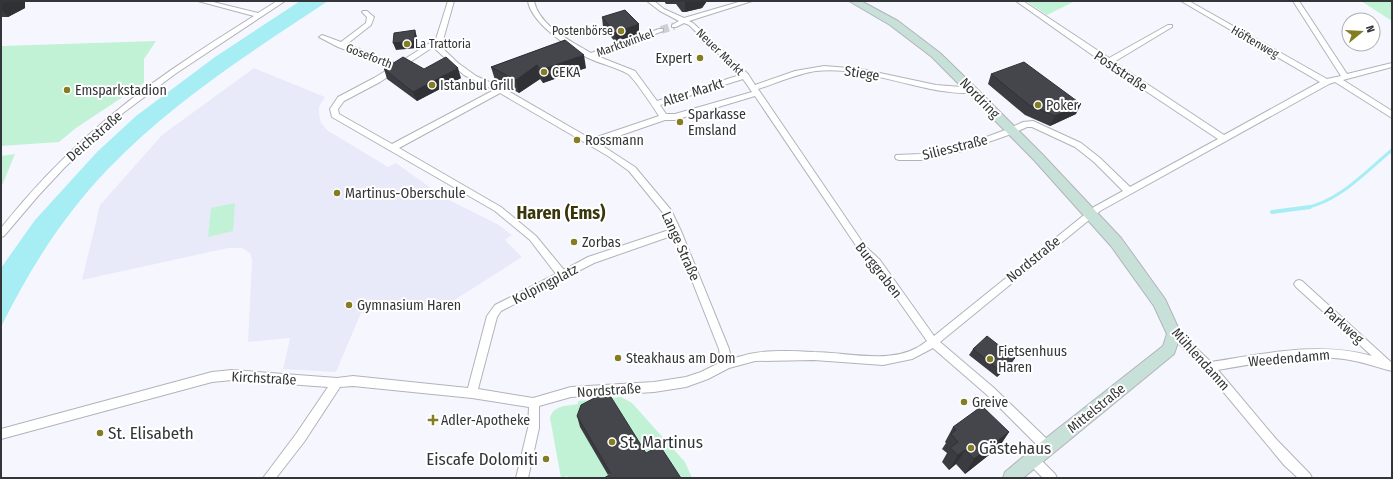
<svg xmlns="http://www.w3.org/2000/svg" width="1393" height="479" viewBox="0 0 1393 479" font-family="'Fira Sans Condensed',sans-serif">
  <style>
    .built { fill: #e8eaf9 }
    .green { fill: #c1f2d5 }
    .water { fill: #a6eef4 }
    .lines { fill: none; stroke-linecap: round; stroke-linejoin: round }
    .stream-far1 { stroke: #a6eef4; stroke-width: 3 }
    .stream { stroke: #a6eef4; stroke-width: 4 }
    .street-tunnel { stroke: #cfd0d6; stroke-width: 8; stroke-dasharray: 8 4; stroke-linecap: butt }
    .street-casing { stroke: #b2b3ba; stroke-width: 2 }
    .secondary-casing { stroke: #b2b3ba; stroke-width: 2 }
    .street { fill: #fff; fill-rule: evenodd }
    .secondary { fill: #c7e1d9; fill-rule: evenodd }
    .wall { fill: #3b3c41 }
    .shaded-wall { fill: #303135 }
    .building { fill: #45464c; stroke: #303135 }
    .poi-dot { fill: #847d23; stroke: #fff; stroke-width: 1.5 }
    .labels { text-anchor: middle; stroke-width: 4; stroke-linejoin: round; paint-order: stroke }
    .far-poi-label { font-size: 12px; fill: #343538; stroke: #fff; text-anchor: end }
    .far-street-label { font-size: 12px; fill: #343538; stroke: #fff }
    .poi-label { font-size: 14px; fill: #343538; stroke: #fff; text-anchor: start }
    .street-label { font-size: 14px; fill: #343538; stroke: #fff }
    .near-poi-label { font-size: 17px; fill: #343538; stroke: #fff; text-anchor: start }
    .district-label { font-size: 18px; font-weight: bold; fill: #3a360b; stroke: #fff }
  </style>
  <rect width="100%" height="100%" fill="#f6f7fe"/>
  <!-- built -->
  <path class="built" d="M 254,68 L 325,97 L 319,107 L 319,114 L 321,123 L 327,130 L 388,167 L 396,163 L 445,198 L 499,225 L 512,235 L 505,240 L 522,257 L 453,301 L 361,313 L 336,372 L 283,369 L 290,338 L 248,342 L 252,260 L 250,253 L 242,248 L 228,248 L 82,280 L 100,205 L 162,135 Z"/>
  <!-- green -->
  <path class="green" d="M 1026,1 L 1075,1 L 1047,15 Z
    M 1361,1 L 1392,1 L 1392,21 Z
    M 156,41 L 144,59 L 144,83 L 76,128 L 59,142 L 1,146 L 1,46 Z
    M 15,154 L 1,188 L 1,156 Z
    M 235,203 L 233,231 L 208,237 L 211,208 Z
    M 621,397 L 632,403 L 685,462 L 692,478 L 569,478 L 567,476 L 561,478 L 550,418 C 553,405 567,406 578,404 L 578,401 Z"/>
  <!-- water -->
  <path class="water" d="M 300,1 L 328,1 C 251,52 172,102 107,170 C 63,216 29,270 1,327 L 1,268 L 35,220 L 46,208 L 97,152 L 136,116 L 215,57 Z"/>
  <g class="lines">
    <!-- stream-far1 -->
    <path class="stream-far1" d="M 1305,208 C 1340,201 1365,172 1392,150"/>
    <!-- stream -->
    <path class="stream" d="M 1272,212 L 1310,207"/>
    <!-- street-tunnel -->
    <path class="street-tunnel" d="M 661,30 L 674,26"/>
    <!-- street casing -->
    <g class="street-casing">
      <path id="street" d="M 198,1 L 209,1 L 258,13 L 277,1 L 285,1 L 175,74 L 123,113 L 65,167 L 38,196 L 4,236 L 1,237 L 1,228 C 29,193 60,160 93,131 C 142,87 198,51 254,16 Z
        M 448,1 L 454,1 L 443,40 L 438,44 L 458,63 L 476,76 L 503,88 L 591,139 L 659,116 C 654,108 634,78 628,74 C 616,67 601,64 588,58 C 569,48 531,23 528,1 L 534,1 C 539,26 571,41 591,53 L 659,29 L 663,29 L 663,31 L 597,56 L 635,71 L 657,101 L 740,75 L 689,25 L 684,23 L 676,27 L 672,27 L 672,25 L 679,21 L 660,11 L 647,1 L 654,1 L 664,9 L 684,18 L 742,1 L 752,1 L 689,21 L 693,23 L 748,74 L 755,85 L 795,71 L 824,66 L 861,69 L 936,85 L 975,88 L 976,90 C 968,98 925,88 913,85 C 882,78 848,67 816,71 C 796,74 777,83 758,89 L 865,246 L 880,260 L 934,336 L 1094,207 L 1123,191 L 1094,162 L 1075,147 L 1032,127 L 1027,127 L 1014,133 L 963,151 L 921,160 L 899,160 L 896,159 L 895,157 L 896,155 L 921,154 L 962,146 L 1008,129 L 1023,122 L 1033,121 L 1081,143 L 1100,158 L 1130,187 L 1218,139 L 1105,64 L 1016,1 L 1023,1 L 1109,58 L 1168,25 L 1172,25 L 1172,27 L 1114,62 L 1224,135 L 1320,82 L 1181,1 L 1189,1 L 1327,79 L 1341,76 L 1293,1 L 1299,1 L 1347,74 L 1392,63 L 1392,67 L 1343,80 L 1392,111 L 1392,118 L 1335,82 L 1329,84 L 1100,211 L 940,342 L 994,388 L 1051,443 L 1053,447 L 1051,451 L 1047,452 L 1043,451 L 986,394 L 933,348 L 912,359 L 883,365 L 814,360 L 755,361 L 729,368 L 708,379 L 686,387 L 654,392 L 571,397 L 539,406 L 539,428 L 528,478 L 516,478 L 528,428 L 529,407 L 472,398 L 353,386 L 340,387 L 304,442 L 276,478 L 263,478 L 296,434 L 328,387 L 232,380 L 212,382 L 1,439 L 1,429 L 212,372 L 232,370 L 337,378 L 353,376 L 468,388 L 487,316 L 495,305 L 556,274 L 530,240 L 495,211 L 332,117 L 330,109 L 338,97 L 374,78 L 392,67 L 338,47 L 319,37 L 322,35 L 341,42 L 366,23 L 367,17 L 362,12 L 363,11 L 367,11 L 374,17 L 371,25 L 347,44 L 397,64 L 436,39 ZM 433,47 L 464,75 L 494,90 L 392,144 L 339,114 L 338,109 L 344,101 L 380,82 ZM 743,79 L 752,92 L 675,114 L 666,114 L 660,105 ZM 500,93 L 608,156 L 629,171 L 664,214 L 672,229 L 588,257 L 564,270 L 536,236 L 501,207 L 399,148 ZM 755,96 L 859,250 L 874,266 L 927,341 C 896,367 850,352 813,352 C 795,351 773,350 755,353 C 747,354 739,357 731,359 L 729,349 L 681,231 L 671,210 L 635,167 L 598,143 L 665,120 L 675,120 ZM 674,235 L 719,349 L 721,362 L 701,372 L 686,377 L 654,382 L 571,387 L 533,398 L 478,389 L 497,317 L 501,311 L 594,263 Z
        M 1299,280 L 1302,281 L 1392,363 L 1392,371 C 1376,367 1360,361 1344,359 C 1302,354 1259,363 1218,370 L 1276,439 L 1310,474 L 1312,478 L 1298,478 L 1284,465 L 1206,371 L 1169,334 L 1170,331 L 1174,330 L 1178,331 L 1211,362 C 1263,354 1319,341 1372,356 L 1296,287 L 1294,284 L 1296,281 Z
        M 1033,455 L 1037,456 L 1055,474 L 1057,478 L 1043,478 L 1029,464 L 1027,460 L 1029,456 Z"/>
    </g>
    <!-- secondary casing -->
    <g class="secondary-casing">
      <path id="secondary" d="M 849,1 L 861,1 L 898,21 L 940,53 L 976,88 L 1042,154 L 1121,238 L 1165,299 L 1181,334 L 1174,354 L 1023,478 L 1003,478 L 1005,472 L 1041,442 L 1163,346 L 1167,334 L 1154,306 L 1111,246 L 1034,160 L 932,57 L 890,25 Z"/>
    </g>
    <!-- street -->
    <use href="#street" class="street"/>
    <!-- secondary -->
    <use href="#secondary" class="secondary"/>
  </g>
  <!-- wall -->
  <path class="wall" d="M 1,1 L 25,1 L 25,8 L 8,17 L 1,17 Z
    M 664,1 L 707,1 L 702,8 L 685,12 L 682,12 L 676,4 L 666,4 Z
    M 602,17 L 639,24 L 639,34 L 616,43 L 603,27 Z
    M 565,40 L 586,68 L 543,83 L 540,79 L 519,93 L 495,80 L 491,67 Z
    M 384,69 L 424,69 L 461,78 L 417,101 L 387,79 Z
    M 991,74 L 1076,114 L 1050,126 L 1025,115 L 988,84 Z
    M 973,349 L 1011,364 L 997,377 L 969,355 Z
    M 577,416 L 646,453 L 608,475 L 580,427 Z
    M 953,427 L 1009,432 L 999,447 L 965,474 L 956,464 L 949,470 L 942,462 L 947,453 L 942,449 L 946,443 L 945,442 Z"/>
  <!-- shaded-wall -->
  <path class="shaded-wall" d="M 5,1 L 25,1 L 25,8 L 8,17 L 1,9 L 1,3 Z
    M 685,1 L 707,1 L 702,8 L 685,12 Z
    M 639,24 L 639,34 L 616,43 L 615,33 Z
    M 415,30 L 417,37 L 417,48 L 396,50 L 393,43 Z
    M 584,55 L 586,68 L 543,83 L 541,70 Z
    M 537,65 L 540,79 L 519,93 L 516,80 Z
    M 458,68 L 461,78 L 417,101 L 413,92 Z
    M 1081,104 L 1076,114 L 1050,126 L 1055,116 Z
    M 1015,358 L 1011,364 L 997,377 L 1000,371 Z
    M 1009,432 L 999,447 L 965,474 L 974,459 Z
    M 965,450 L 956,464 L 949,470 L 958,455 Z"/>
  <!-- building -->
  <path class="building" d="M 625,10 L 639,24 L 615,33 L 602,17 Z
    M 415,30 L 415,41 L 393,43 L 394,33 Z
    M 565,40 L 584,55 L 541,70 L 537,65 L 516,80 L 491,67 Z
    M 403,57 L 424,69 L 446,57 L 458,68 L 413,92 L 384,69 Z
    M 1024,62 L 1081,104 L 1055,116 L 1029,105 L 991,74 Z
    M 987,336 L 1015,358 L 1000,371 L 973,349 Z
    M 600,395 L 611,397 L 646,453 L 659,446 L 662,449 L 681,478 L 604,478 L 611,474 L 577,416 L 581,405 Z
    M 982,406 L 1009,432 L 974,459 L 965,450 L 958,455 L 950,448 L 958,442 L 951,434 L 956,430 L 953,427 Z"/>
  <!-- markers -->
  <g class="poi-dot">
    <circle cx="621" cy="31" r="4"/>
    <circle cx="407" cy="44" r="4"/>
    <circle cx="700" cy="58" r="4"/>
    <circle cx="544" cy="72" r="4"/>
    <circle cx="432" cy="85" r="4"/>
    <circle cx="67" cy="90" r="4"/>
    <circle cx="1038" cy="105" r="4"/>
    <circle cx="680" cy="122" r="4"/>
    <circle cx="577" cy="140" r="4"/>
    <circle cx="337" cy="193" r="4"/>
    <circle cx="574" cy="242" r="4"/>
    <circle cx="349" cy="305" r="4"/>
    <circle cx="618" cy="358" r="4"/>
    <circle cx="990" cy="359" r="4"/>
    <circle cx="964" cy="402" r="4"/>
    <path d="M431 414h4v4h4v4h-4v4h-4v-4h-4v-4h4z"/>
    <circle cx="100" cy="433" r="4"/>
    <circle cx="612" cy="442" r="4"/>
    <circle cx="971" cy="448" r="4"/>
    <circle cx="546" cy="459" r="4"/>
  </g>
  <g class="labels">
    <!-- far-poi labels -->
    <g class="far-poi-label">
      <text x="613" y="35">Postenbörse</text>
      <text x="415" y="48" text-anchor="start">La Trattoria</text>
    </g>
    <!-- far-street labels -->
    <g class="far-street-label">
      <text transform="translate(1255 42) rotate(30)" y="4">Höftenweg</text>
      <text transform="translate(625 43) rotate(-20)" y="4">Marktwinkel</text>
      <text transform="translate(720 52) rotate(44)" y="4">Neuer Markt</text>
      <text transform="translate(369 56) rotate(21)" y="4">Goseforth</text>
    </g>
    <!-- poi labels -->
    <g class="poi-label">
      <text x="692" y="63" text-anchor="end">Expert</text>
      <text x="552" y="77">CEKA</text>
      <text x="440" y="90">Istanbul Grill</text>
      <text x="75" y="95">Emsparkstadion</text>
      <text x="1046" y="110">Poker</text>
      <text x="688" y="119">Sparkasse<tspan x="688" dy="16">Emsland</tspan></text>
      <text x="585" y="145">Rossmann</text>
      <text x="345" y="198">Martinus-Oberschule</text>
      <text x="582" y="247">Zorbas</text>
      <text x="357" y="310">Gymnasium Haren</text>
      <text x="998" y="356">Fietsenhuus<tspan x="998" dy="16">Haren</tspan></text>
      <text x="626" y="363">Steakhaus am Dom</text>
      <text x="972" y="407">Greive</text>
      <text x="441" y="425">Adler-Apotheke</text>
    </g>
    <!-- street labels -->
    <g class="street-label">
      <text transform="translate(1121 71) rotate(34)" y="5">Poststraße</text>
      <text transform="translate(862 73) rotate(9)" y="5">Stiege</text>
      <text transform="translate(693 92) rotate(-18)" y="5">Alter Markt</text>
      <text transform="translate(980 98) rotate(46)" y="5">Nordring</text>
      <text transform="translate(94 136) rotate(-41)" y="5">Deichstraße</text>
      <text transform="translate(955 147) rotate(-14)" y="5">Siliesstraße</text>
      <text transform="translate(681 246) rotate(66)" y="5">Lange Straße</text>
      <text transform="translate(1033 259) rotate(-39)" y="5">Nordstraße</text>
      <text transform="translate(879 270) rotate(52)" y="5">Burggraben</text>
      <text transform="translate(545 284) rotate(-27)" y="5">Kolpingplatz</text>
      <text transform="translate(1344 325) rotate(42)" y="5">Parkweg</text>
      <text transform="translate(1289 358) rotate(-5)" y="5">Weedendamm</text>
      <text transform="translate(1201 359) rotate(48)" y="5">Mühlendamm</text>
      <text transform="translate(264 378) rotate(3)" y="5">Kirchstraße</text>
      <text transform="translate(609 390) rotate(-4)" y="5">Nordstraße</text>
      <text transform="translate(1096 408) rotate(-39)" y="5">Mittelstraße</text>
    </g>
    <!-- near-poi labels -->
    <g class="near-poi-label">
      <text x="108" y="439">St. Elisabeth</text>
      <text x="620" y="448">St. Martinus</text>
      <text x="979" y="454">Gästehaus</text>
      <text x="538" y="465" text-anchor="end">Eiscafe Dolomiti</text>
    </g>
    <!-- district labels -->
    <g class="district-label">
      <text x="561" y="219">Haren (Ems)</text>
    </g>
  </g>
  <!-- border -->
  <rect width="1393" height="479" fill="none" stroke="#343538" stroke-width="4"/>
  <!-- north arrow -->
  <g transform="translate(1361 32) rotate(72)"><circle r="19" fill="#ffffff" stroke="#aeaeaf"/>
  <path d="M0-3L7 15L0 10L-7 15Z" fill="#847d23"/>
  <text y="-6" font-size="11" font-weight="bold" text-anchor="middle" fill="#343538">N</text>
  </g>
</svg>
